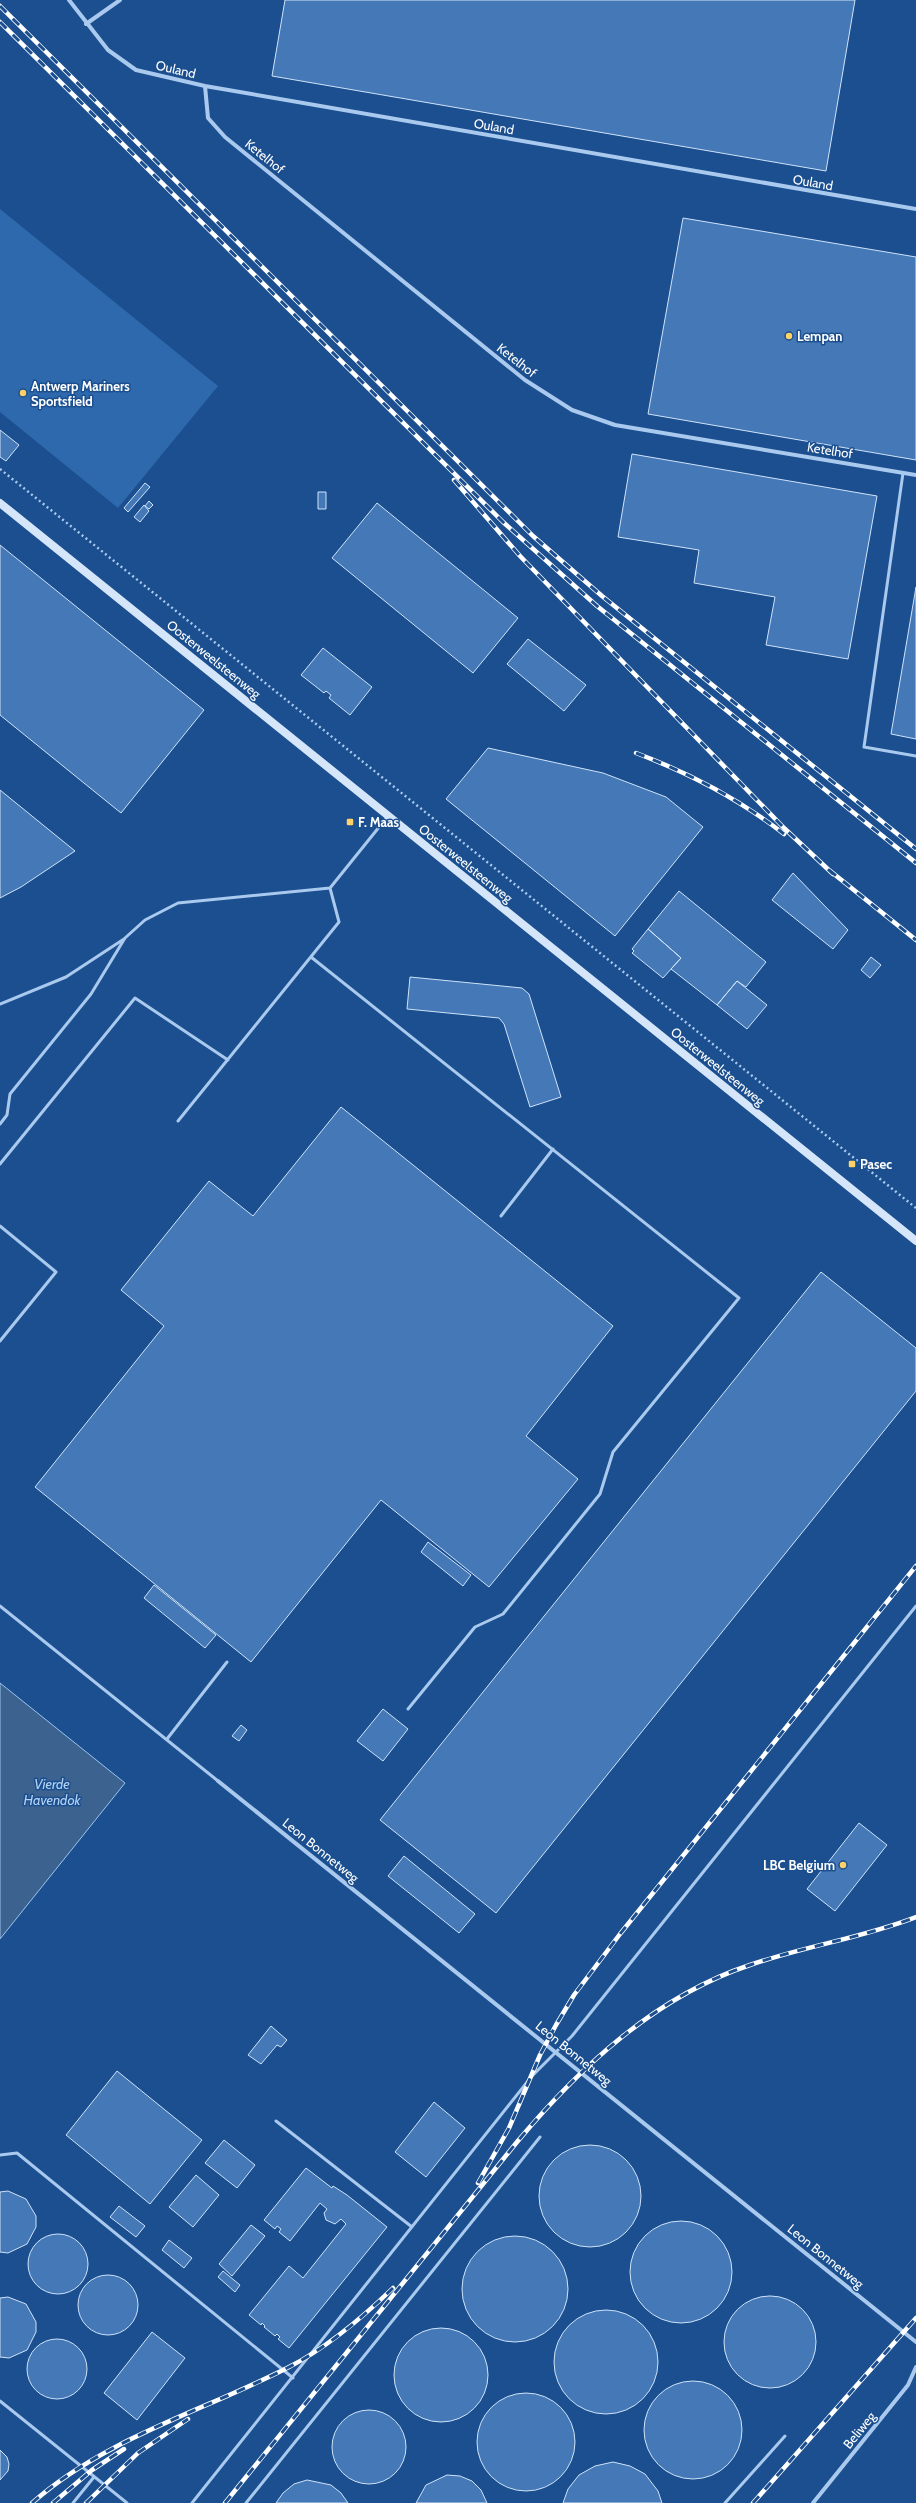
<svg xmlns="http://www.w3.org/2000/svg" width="916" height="2503" viewBox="0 0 916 2503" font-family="Cabin,sans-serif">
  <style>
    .green { fill: #2e69ad }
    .water { fill: #3c6290; stroke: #9cc4f0 }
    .building { fill: #4478b7; stroke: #cfe3fa }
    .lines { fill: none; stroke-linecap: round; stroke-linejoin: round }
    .path { stroke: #a9c9ee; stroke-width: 2.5; stroke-dasharray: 2 3; stroke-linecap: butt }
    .lane { stroke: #a9c9ee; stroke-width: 3 }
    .street { stroke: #a9c9ee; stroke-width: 4 }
    .secondary { stroke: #d6e6fa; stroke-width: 8 }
    .rail-casing { stroke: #fff; stroke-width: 4.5 }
    .rail { stroke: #1b4f8f; stroke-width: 3; stroke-dasharray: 9; stroke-linecap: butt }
    .poi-dot { fill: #ffd166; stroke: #1b4f8f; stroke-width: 1.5 }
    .labels { text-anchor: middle; stroke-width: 3; stroke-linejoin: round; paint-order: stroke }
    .street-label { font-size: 13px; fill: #fff; stroke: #1b4f8f }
    .poi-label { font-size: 13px; font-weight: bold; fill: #fff; stroke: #1b4f8f; text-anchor: start }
    .water-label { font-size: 14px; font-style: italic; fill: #b5d3f5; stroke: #1b4f8f }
  </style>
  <rect width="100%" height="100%" fill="#1b4f8f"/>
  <!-- green -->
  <path class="green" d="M 0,209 L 218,386 L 118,508 L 0,412 Z"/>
  <!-- water -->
  <path class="water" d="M 0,1683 L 125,1783 L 0,1939 Z"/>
  <!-- building -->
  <path class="building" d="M 285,0 L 855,0 L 826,171 L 272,76 Z
    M 683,218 L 916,257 L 916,460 L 648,414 Z
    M 0,430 L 19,445 L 6,461 L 0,457 Z
    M 632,454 L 877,496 L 848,659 L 766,645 L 775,597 L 694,583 L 699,550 L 618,537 Z
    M 145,483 L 150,487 L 128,512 L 124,508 Z
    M 318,492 L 326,492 L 326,509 L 318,509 Z
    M 149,501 L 153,505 L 149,509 L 145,506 Z
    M 377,503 L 518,618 L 473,673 L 332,558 Z
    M 144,505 L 149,511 L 140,522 L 134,517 Z
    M 0,545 L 204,710 L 121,813 L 0,715 Z
    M 916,587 L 916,739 L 891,734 Z
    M 528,639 L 586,685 L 564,711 L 507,664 Z
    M 323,648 L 372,687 L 350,715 L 329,698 L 331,695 L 326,691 L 324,693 L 301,675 Z
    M 488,748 L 603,773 L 666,797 L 703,827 L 615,936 L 446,799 Z
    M 0,790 L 75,851 L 21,887 L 0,898 Z
    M 793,873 L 848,930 L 833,949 L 772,900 Z
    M 679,891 L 766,962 L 746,987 L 737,981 L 717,1005 L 671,969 L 681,958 L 648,929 Z
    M 648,929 L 681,958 L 663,978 L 632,953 L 634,951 L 632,949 Z
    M 871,957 L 881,965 L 870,978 L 861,970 Z
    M 410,977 L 522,988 L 529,994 L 561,1097 L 530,1107 L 504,1024 L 499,1018 L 407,1009 Z
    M 737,981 L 767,1005 L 747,1029 L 717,1005 Z
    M 341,1107 L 613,1326 L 526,1436 L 578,1479 L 489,1587 L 381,1500 L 251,1662 L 35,1487 L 164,1326 L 121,1290 L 209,1181 L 253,1216 Z
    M 821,1272 L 916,1348 L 916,1391 L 496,1913 L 380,1820 Z
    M 428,1542 L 471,1575 L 463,1586 L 421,1552 Z
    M 154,1585 L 216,1635 L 205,1648 L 144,1598 Z
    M 383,1709 L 408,1729 L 383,1761 L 357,1741 Z
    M 241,1725 L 247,1730 L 239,1741 L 232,1736 Z
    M 859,1823 L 887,1845 L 835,1911 L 807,1889 Z
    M 404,1856 L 475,1914 L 459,1933 L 388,1876 Z
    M 271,2026 L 287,2040 L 281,2047 L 277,2045 L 261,2064 L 248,2055 Z
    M 117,2071 L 202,2140 L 150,2204 L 66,2135 Z
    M 434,2102 L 465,2128 L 426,2177 L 395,2152 Z
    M 224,2140 L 255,2165 L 237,2188 L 205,2163 Z
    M539 2196a51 51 0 1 1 102 0a51 51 0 1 1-102 0Z
    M 306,2168 L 332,2188 L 333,2186 L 347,2195 L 387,2227 L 289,2348 L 278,2339 L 280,2337 L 277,2334 L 275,2336 L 264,2327 L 265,2326 L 262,2323 L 261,2325 L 249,2315 L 289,2266 L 303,2278 L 346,2224 L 341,2219 L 335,2224 L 326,2220 L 324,2213 L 327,2209 L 320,2203 L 290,2241 L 279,2232 L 281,2229 L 277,2226 L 275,2229 L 264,2220 Z
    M 196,2175 L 219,2195 L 193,2227 L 169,2207 Z
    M 8,2191 L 26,2199 L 36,2216 L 36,2227 L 27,2244 L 8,2253 L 0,2252 L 0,2192 Z
    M 119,2206 L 145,2226 L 136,2237 L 110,2217 Z
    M630 2272a51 51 0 1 1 102 0a51 51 0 1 1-102 0Z
    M 251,2225 L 265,2236 L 232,2276 L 219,2264 Z
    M28 2264a30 30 0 1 1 60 0a30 30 0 1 1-60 0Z
    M462 2289a53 53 0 1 1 106 0a53 53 0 1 1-106 0Z
    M 169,2240 L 192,2258 L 184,2268 L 162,2250 Z
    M 223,2271 L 240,2285 L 235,2292 L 218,2277 Z
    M78 2305a30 30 0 1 1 60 0a30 30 0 1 1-60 0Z
    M724 2342a46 46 0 1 1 92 0a46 46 0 1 1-92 0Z
    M 8,2297 L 26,2304 L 36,2322 L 36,2332 L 27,2350 L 9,2358 L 0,2357 L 0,2298 Z
    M554 2362a52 52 0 1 1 104 0a52 52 0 1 1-104 0Z
    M394 2375a47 47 0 1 1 94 0a47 47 0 1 1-94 0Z
    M 152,2332 L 185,2358 L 137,2420 L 104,2393 Z
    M27 2369a30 30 0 1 1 60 0a30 30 0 1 1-60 0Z
    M644 2430a49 49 0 1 1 98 0a49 49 0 1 1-98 0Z
    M477 2442a49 49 0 1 1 98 0a49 49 0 1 1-98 0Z
    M332 2447a37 37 0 1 1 74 0a37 37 0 1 1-74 0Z
    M 0,2450 L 7,2457 L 9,2464 L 8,2471 L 0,2480 Z
    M 613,2462 L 630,2466 L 645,2474 L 658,2491 L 662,2503 L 563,2503 L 568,2489 L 579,2475 L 595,2466 Z
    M 447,2475 L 460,2476 L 472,2481 L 481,2490 L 487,2503 L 416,2503 L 426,2485 Z
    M 307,2480 L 331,2485 L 341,2493 L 348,2503 L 276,2503 L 283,2493 L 294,2484 Z"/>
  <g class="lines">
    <!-- path -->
    <path class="path" d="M 0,469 L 916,1208"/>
    <!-- lane -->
    <path class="lane" d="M 903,473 L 864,747 L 916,756
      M 311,957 L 739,1298 L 613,1452 L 600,1494 L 503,1614 L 475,1627 L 408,1709
      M 0,1004 L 66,977 L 124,939
      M 178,1121 L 339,922 L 330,888
      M 0,1124 L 7,1115 L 10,1094 L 91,994 L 125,938 L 145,920 L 178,903 L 330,888 L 388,816
      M 0,1164 L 135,998 L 228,1060
      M 501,1216 L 553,1149
      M 0,1226 L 56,1272 L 0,1341
      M 0,1606 L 218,1781
      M 167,1739 L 227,1662
      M 276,2121 L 412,2227
      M 0,2155 L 17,2153 L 293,2378
      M 0,2401 L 127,2503
      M 73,2503 L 94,2477
      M 192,2503 L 532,2076 L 572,2036 L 916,1606
      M 246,2503 L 540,2137
      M 725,2503 L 785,2436"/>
    <!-- street -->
    <path class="street" d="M 69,0 L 108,50 L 136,70 L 205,86 L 916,209
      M 86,24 L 120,0
      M 205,86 L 208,118 L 225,137 L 525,380 L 572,410 L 615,425 L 916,475
      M 218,1781 L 916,2342
      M 813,2503 L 908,2385 L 916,2367"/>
    <!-- secondary -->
    <path class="secondary" d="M 0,503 L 916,1241"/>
    <!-- rail casing -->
    <g class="rail-casing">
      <path id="rail" d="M 0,6 L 533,536 L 602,596 L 916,849
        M 0,22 L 503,522 L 597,606 L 916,863
        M 454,480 L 520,556 L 784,828 L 833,874
        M 636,753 C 689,773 739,799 784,834
        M 829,870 L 916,940
        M 478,2183 L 509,2128 L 540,2055 L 556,2025 L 574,1995 L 620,1934 L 916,1566
        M 32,2503 C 105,2438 204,2411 289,2367 C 328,2347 362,2318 393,2288
        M 53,2503 L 92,2470 L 124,2449
        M 86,2503 L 138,2453 L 188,2419
        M 225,2503 L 517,2142 C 580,2067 656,1996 750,1965 C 805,1946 862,1938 916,1917
        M 753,2503 L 916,2318"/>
    </g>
    <!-- rail -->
    <use href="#rail" class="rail"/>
  </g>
  <!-- markers -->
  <g class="poi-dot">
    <circle cx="789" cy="336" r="4"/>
    <circle cx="23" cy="393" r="4"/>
    <rect x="346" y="818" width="8" height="8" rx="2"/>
    <rect x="848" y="1160" width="8" height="8" rx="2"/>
    <circle cx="843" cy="1865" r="4"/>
  </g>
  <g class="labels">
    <!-- street labels -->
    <g class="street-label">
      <text transform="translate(176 69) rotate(13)" y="5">Ouland</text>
      <text transform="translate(494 126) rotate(10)" y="5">Ouland</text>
      <text transform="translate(265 156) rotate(39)" y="5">Ketelhof</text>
      <text transform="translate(813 182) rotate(10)" y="5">Ouland</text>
      <text transform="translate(517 360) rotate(38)" y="5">Ketelhof</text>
      <text transform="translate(830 450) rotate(9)" y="5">Ketelhof</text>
      <text transform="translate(214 659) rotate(39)" y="5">Oosterweelsteenweg</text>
      <text transform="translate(466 863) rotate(39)" y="5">Oosterweelsteenweg</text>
      <text transform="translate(718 1066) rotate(39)" y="5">Oosterweelsteenweg</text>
      <text transform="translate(321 1850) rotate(39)" y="5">Leon Bonnetweg</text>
      <text transform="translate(574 2053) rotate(39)" y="5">Leon Bonnetweg</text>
      <text transform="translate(826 2256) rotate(39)" y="5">Leon Bonnetweg</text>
      <text transform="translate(859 2430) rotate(-51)" y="5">Beliweg</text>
    </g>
    <!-- poi labels -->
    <g class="poi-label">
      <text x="797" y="341">Lempan</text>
      <text x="31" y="391">Antwerp Mariners<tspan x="31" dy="15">Sportsfield</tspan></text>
      <text x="358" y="827">F. Maas</text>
      <text x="860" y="1169">Pasec</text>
      <text x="835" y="1870" text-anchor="end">LBC Belgium</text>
    </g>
    <!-- water labels -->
    <g class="water-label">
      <text x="52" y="1789">Vierde<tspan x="52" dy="16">Havendok</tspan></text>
    </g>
  </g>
</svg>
